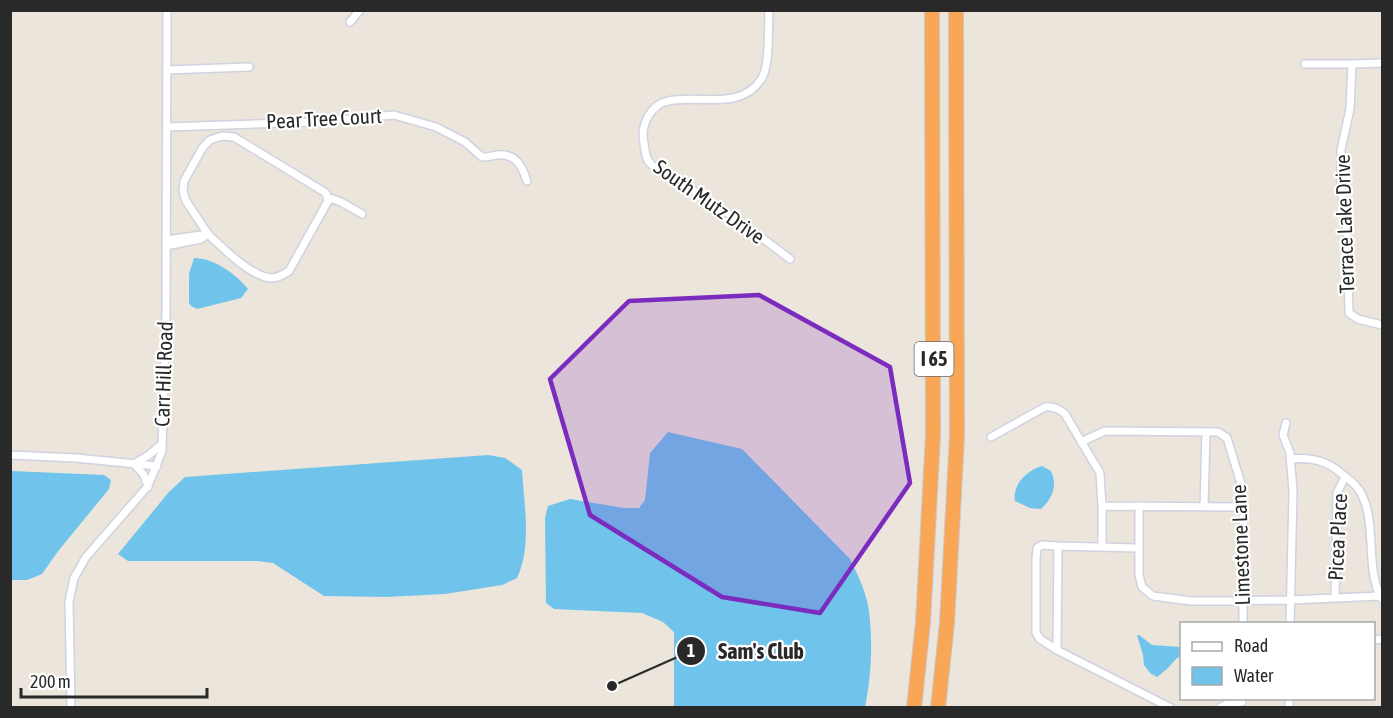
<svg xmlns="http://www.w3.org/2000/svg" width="1393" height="718" viewBox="0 0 1393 718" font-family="'Asap Condensed',sans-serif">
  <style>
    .water { fill: #70c3eb }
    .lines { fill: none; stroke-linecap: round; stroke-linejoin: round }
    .street-casing { stroke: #d0d2e1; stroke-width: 10 }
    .highway-casing { stroke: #c7c7c7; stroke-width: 16 }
    .street { stroke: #fff; stroke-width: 7 }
    .highway { stroke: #f9a657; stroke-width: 14 }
    .marked { fill: #7b2cbf; fill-opacity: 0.2; stroke: #7b2cbf; stroke-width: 4.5; stroke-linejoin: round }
    .labels { text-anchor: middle; stroke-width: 4.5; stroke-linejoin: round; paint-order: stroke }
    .shield { fill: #fff; stroke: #696969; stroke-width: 1.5 }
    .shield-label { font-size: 20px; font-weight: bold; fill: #292929 }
    .street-label { font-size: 21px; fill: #292929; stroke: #fff }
    .leader { fill: none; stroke: #292929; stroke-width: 2 }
    .callout-dot { fill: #292929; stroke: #fff; stroke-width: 2 }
    .mark-label { font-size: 18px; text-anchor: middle; font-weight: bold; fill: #fff }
    .callout-label { font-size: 22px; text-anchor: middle; font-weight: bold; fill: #292929; stroke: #fff; stroke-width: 4.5; stroke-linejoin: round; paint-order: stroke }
  </style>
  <rect width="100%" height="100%" fill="#ebe5db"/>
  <!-- water -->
  <path class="water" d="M 194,258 C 214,258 236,274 248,289 L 241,298 L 197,309 L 191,306 L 189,303 L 189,274 Z
    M 668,432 L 742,449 L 850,559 C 858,575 867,594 869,612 C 873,643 871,678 865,707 L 674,707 L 674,632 L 663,622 L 642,613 L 554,609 L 546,603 L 545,518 L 548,506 L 570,499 L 624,508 L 639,508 L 645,500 L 650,453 Z
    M 488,455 L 505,458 L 522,470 C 524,504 532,547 517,578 L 502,585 L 445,594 L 386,597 L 324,596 L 273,563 L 257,561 L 128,561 L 118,554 L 168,493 L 185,477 Z
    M 1042,466 L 1051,471 C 1058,486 1052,499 1041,509 L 1030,508 L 1015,501 C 1012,485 1027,470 1042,466 Z
    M 11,471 L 104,475 L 111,480 L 109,489 L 59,550 L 42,574 L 27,580 L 11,580 Z
    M 1137,635 L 1139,635 L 1152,645 L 1181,647 L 1181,657 L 1177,658 L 1167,669 L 1157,677 L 1150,673 L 1144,665 L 1143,655 Z"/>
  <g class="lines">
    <!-- street casing -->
    <g class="street-casing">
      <path id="street" d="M 769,10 C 768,28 770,64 762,78 C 741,112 699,94 668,101 C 650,105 640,126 644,143 C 645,150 645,159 651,164 C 660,174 685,184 697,193 C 729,213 760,236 790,259
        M 350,22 L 360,10
        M 1382,63 L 1352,64 L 1350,109 L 1341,150 L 1341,189 L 1347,230 L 1349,313 L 1358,319 L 1382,325
        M 1305,64 L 1352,64
        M 167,70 L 249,67
        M 167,127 L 311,122 L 394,115 L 436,127 L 465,142 L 482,157 C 488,157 492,156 497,155 C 516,153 522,166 527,181
        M 327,197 L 341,202 L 362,214
        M 166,240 L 208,234 C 223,248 250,276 271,278 C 278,278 283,275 289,271 L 328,201 L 326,193 L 234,137 L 222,136 L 210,140 L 203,147 L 184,181 L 183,191 L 186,201 L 208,234
        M 166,246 L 201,239 L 208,234
        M 1286,423 L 1283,435 L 1290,453 L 1293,492 L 1290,624
        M 991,437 L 1045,407 C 1053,406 1059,409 1065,414 L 1100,473 L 1102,506
        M 1081,442 L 1105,431 L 1218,432 L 1227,438 L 1243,490 L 1243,624
        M 10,455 L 76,458 L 157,466
        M 1290,459 C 1310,457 1327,460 1342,474 C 1347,478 1353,482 1356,486 C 1380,514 1363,568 1382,599
        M 148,487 L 144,475 L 134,464 L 149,455 L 162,444
        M 1139,506 L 1139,575 L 1142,587 L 1153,596 L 1191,601 L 1291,600 L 1380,596
        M 1204,507 L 1206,432
        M 1058,546 L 1138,548
        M 1102,547 L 1102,506 L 1243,507
        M 1335,598 L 1337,493 L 1345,477
        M 1374,640 L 1382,639
        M 1057,650 L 1058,546 L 1042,545 L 1037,548 L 1036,559 L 1036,633 L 1040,639 L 1057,650 L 1171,708
        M 71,708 L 69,602 L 74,578 L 86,557 L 148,486 L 162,451 L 166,312 L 167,10
        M 1219,708 L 1228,703 L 1242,702
        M 1289,708 L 1289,698"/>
    </g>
    <!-- highway casing -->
    <g class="highway-casing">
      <path id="highway" d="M 914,708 L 923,622 L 933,435 L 932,10
        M 938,708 L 947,623 L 957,436 L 956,10"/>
    </g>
    <!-- street -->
    <use href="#street" class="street"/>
    <!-- highway -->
    <use href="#highway" class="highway"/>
  </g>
  <!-- marked area -->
  <path class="marked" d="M 759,295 L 890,367 L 910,483 L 820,613 L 722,597 L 590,515 L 550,379 L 629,301 Z"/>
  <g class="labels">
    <!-- shield labels -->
    <rect class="shield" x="914.5" y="342" width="39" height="34" rx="4.5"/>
    <g class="shield-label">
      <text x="934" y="366">I 65</text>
    </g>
    <!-- street labels -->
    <g class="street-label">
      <text transform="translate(324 119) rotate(-3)" y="7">Pear Tree Court</text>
      <text transform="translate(709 202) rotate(35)" y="7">South Mutz Drive</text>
      <text transform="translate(1345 224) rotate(-92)" y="7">Terrace Lake Drive</text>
      <text transform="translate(164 374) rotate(-88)" y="7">Carr Hill Road</text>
      <text transform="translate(1338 537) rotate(-87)" y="7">Picea Place</text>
      <text transform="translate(1241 545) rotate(-92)" y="7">Limestone Lane</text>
    </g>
  </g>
  <!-- callouts -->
  <path class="leader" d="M612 686L691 651"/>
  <g class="callout-dot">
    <circle cx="612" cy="686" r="6"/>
    <circle cx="691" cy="651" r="15"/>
  </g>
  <g class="mark-label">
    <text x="691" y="657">1</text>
  </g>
  <g class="callout-label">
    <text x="761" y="659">Sam's Club</text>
  </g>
  <!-- border -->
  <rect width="1393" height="718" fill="none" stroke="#292929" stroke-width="24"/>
  <!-- legend -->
  <rect x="1180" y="622" width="195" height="78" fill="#ffffff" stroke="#a9a9a9" stroke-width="1.5"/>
  <rect x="1192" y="642" width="30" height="9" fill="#ffffff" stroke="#a9a9a9" stroke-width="1.5"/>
  <text x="1234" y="652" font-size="18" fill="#292929">Road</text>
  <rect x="1192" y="667" width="30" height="18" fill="#70c3eb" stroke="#a9a9a9" stroke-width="1.5"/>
  <text x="1234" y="682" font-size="18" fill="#292929">Water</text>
  <!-- scale -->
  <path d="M21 688v9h186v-9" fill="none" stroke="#292929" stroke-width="3"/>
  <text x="30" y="688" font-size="18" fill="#292929" stroke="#ffffff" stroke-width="4.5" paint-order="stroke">200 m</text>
</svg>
